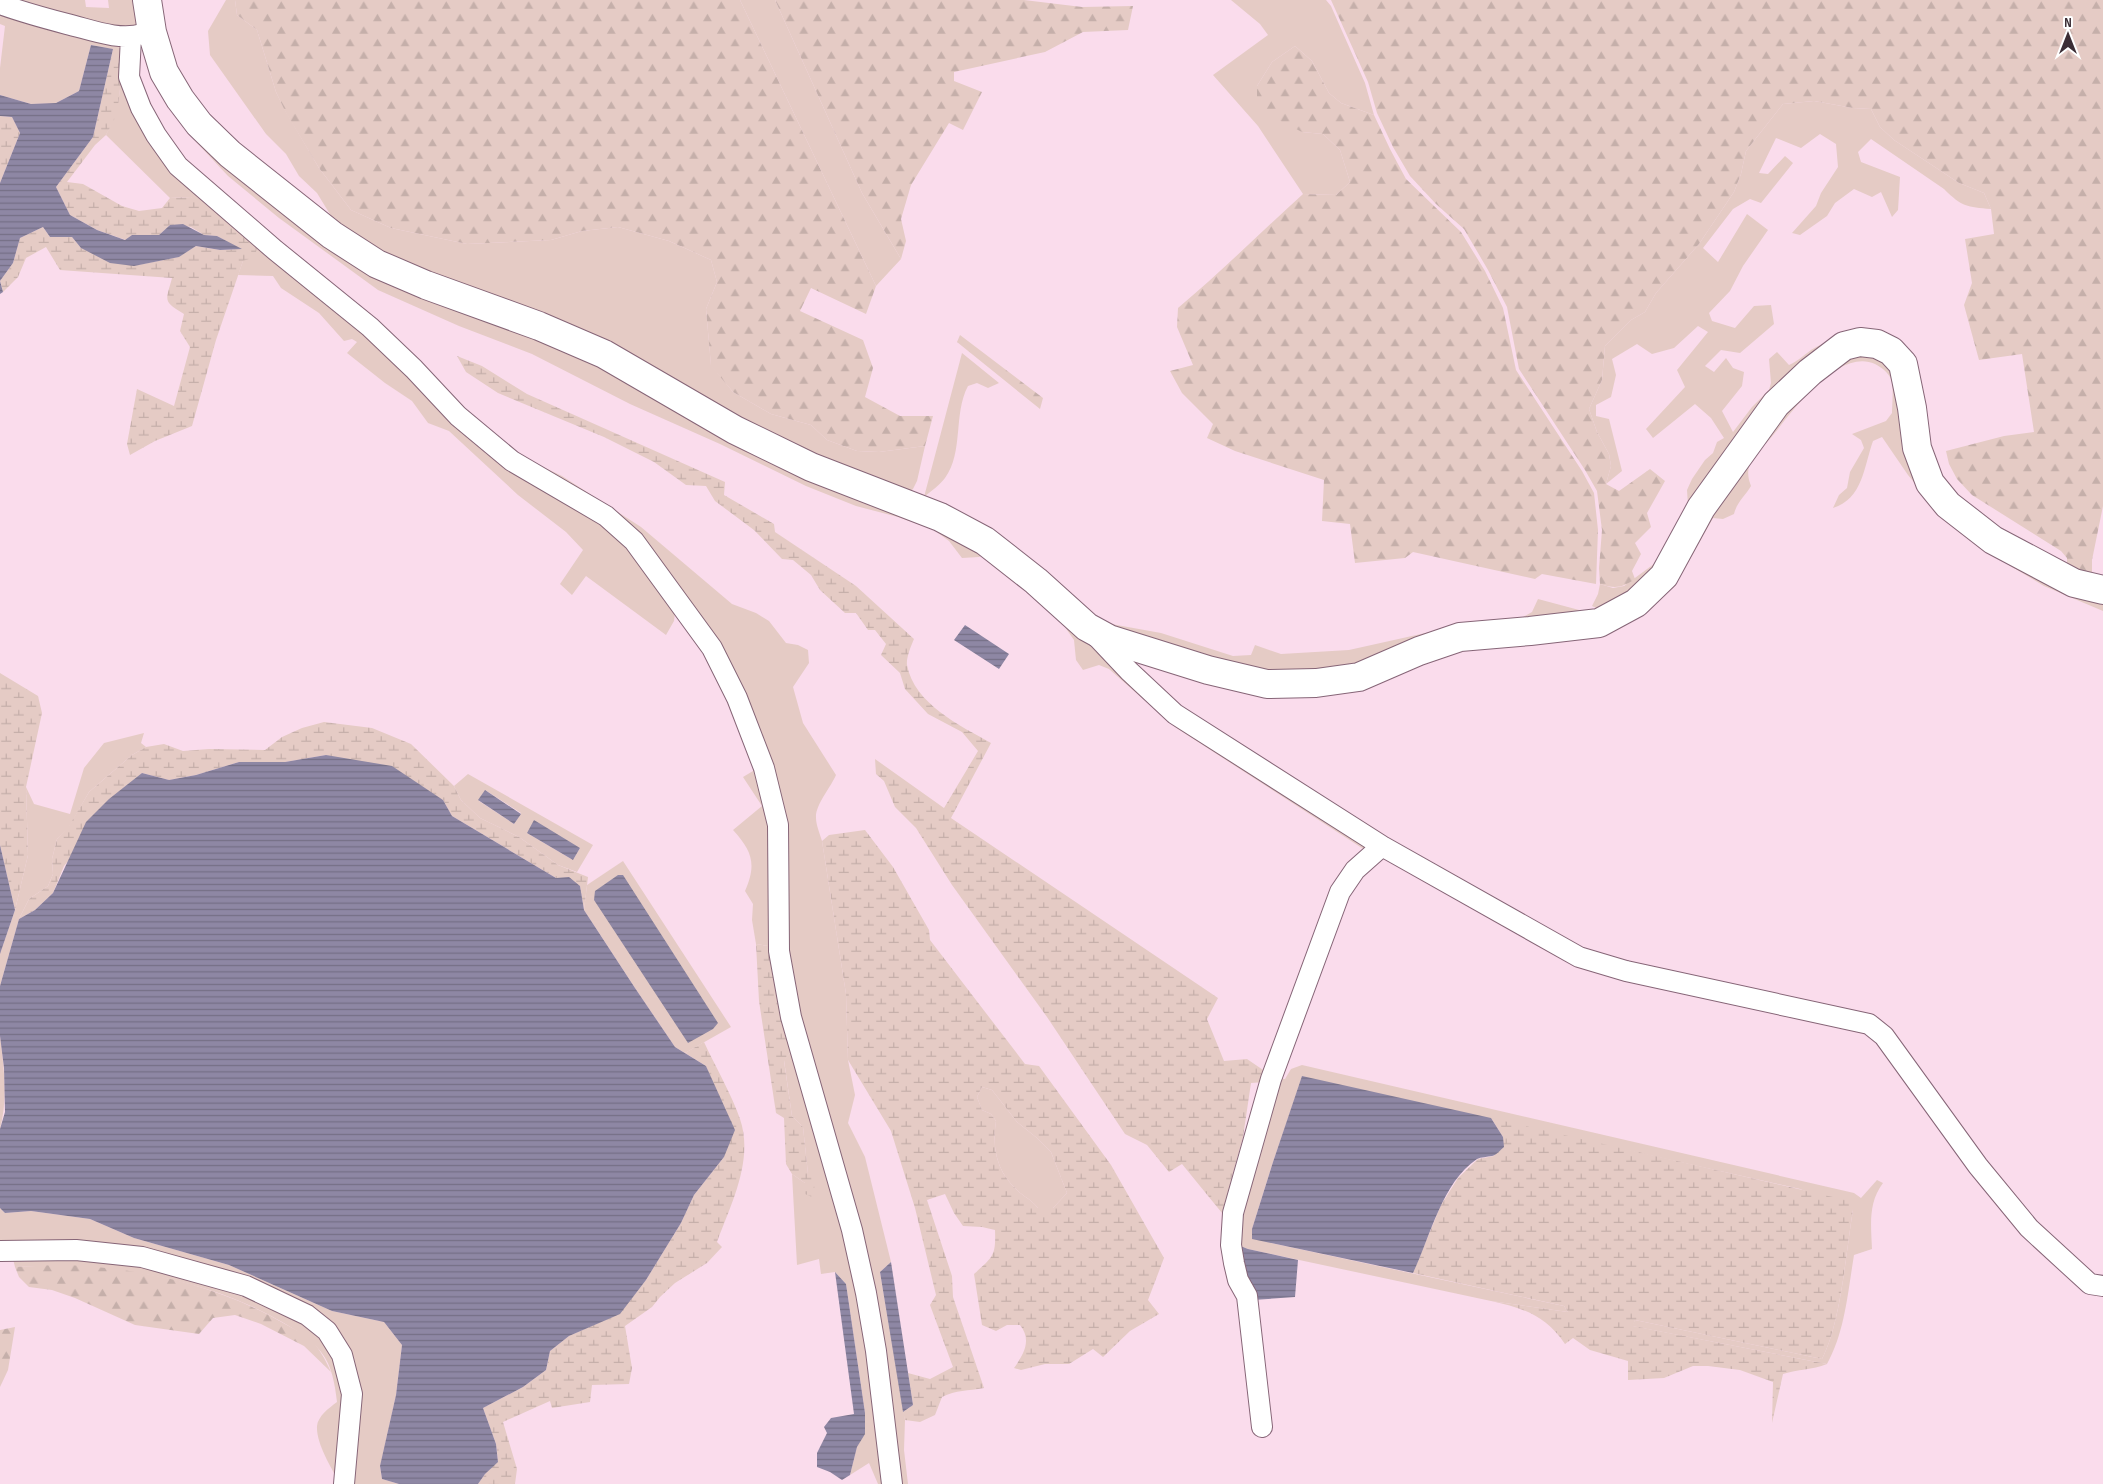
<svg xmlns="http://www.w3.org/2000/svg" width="2103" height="1484" viewBox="0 0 2103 1484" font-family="'Sofia Sans Condensed',sans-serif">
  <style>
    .grass { fill: #e5cbc5; fill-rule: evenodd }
    .forest { fill: url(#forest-firs) }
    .wetland { fill: url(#wetland-marsh); fill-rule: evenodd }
    .water { fill: url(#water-rules) }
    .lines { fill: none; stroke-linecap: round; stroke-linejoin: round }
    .street-casing { stroke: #866577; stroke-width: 22 }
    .secondary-casing { stroke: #866577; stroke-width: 30 }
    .street { stroke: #fff; stroke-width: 20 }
    .secondary { stroke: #fff; stroke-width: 28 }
  </style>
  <defs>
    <pattern id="forest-firs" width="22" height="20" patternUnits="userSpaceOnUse" patternTransform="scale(1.25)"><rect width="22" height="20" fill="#e5cbc5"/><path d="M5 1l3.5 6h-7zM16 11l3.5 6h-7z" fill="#c5afaa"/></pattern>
    <pattern id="wetland-marsh" width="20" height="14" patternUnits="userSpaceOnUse" patternTransform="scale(1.25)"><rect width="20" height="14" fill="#e5cbc5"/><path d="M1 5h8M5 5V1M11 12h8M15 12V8" fill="none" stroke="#c5afaa"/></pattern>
    <pattern id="water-rules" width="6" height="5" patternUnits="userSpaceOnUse" patternTransform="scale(1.25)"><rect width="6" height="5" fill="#8e87a4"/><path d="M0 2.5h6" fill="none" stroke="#756f86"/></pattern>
  </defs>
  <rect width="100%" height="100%" fill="#fadcec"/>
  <!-- grass -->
  <path class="grass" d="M 6,0 L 85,0 L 86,7 L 109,8 L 108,0 L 142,0 L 143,27 L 105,27 Z
    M 151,0 L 155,0 C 159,22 162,50 172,70 C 209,138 278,184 339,229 L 317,193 L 299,176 L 286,154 L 266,134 L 210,55 L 208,31 L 226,0 L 235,0 L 237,15 L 257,30 L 276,92 L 286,112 L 319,168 L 351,210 L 391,228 L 467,244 L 551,240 L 582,231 L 618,227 L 669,241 L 711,260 L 717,282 L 706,309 L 711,365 L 733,392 L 771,414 L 811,425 L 827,440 L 857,451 L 879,452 L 925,446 L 917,481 L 913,489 L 905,497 L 895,495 L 813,463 L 733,425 L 605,349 L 533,316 L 431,281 L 379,259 L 339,233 L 292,198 L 228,146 L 205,123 L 168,70 L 160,45 Z
    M 740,0 L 775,0 L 862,193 L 901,259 L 876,286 Z
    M 1231,0 L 1326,0 L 1331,6 L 1365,83 L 1374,115 L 1341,103 L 1329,93 L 1312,61 L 1295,46 L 1272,62 L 1257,86 L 1302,132 L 1323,134 L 1340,150 L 1350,182 L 1336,195 L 1303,194 L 1258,126 L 1213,75 L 1268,35 L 1260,24 Z
    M 0,11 L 114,41 L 122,49 L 139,119 L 413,372 L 632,543 L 675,613 L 674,621 L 666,635 L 586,576 L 572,595 L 560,584 L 583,550 L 566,532 L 518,495 L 449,431 L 428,423 L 412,401 L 385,383 L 347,353 L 357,342 L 352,339 L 344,341 L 319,313 L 281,288 L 273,276 L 238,275 L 243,261 L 191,197 L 170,198 L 106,135 C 121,105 125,81 112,49 L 91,45 L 79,91 L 56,103 L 31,104 L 0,95 L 0,68 L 5,26 L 0,24 Z
    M 1814,101 L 1853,108 L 1871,109 L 1880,127 L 1894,140 L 1959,183 L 1984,193 L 1991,209 C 1967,207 1962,207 1944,189 L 1871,139 L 1858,152 L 1861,162 L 1900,177 L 1898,210 L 1892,217 L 1881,192 L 1872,197 L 1854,189 L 1835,203 L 1827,216 L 1800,235 L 1792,233 L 1816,206 L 1821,193 L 1838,167 L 1836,144 L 1820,134 L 1801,148 L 1776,138 L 1759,173 L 1768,174 L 1785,156 L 1793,163 L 1761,203 L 1750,199 L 1733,209 L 1703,248 L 1718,262 L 1747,214 L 1768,230 L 1743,266 L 1730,291 L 1709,313 L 1712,321 L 1735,328 L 1754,306 L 1771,305 L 1774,324 L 1740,353 L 1721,350 L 1705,366 L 1714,372 L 1726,358 L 1733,368 L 1744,372 L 1742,386 L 1722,411 L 1733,432 L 1752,407 L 1769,390 L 1771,383 L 1769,359 L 1777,352 L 1789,365 C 1798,361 1803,356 1811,350 C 1830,338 1860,330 1882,334 C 1892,336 1901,344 1908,350 L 1920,399 L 1928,453 L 1940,481 L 1949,494 L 1999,534 L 2067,570 L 2082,575 L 2092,576 L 2092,580 C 2068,577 2019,552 1998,538 C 1987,531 1978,521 1968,513 C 1957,504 1945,497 1937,484 C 1918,453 1920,415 1913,380 C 1911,372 1910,361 1906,354 C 1896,336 1867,334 1850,340 C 1837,344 1825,355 1815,364 C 1768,404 1729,454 1698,506 C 1684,528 1674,557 1657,576 C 1643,592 1614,619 1592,606 L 1598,594 L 1600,584 L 1613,588 L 1624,586 L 1658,561 L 1688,505 L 1687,490 L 1692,479 L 1705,460 L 1713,453 L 1717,442 L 1724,438 L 1711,418 L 1695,404 L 1653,438 L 1646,429 L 1685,387 L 1677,370 L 1708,332 L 1698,326 L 1674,348 L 1652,354 L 1637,344 L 1612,359 L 1616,375 L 1611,397 L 1596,405 L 1596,416 L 1609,419 L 1622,471 L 1606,484 L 1611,466 L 1609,454 L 1597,432 L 1589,409 L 1602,380 L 1605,346 L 1631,320 L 1645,312 L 1656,293 L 1699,244 L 1734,192 L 1741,174 L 1746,151 L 1783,104 Z
    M 168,105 L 226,158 L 475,309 L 982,545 L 1128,679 L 1364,843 L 1365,850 L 1175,727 L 1109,669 L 1099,665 L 1083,670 L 1076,660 L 1074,640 L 1060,620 L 985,554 L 979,557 L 962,558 L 949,541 L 934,530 L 898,517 L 856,506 L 806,486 L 720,444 L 630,404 L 532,354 L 459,326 L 378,290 L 279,218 L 228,176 L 186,131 Z
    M 1847,351 L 1895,362 L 1930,491 L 2103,593 L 2103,611 L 2044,586 L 1987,552 L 1941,515 L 1908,475 L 1882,437 L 1873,441 C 1864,466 1863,499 1833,508 L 1839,495 L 1847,488 L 1850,472 L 1864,448 L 1861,440 L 1852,434 L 1886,421 L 1892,413 C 1892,405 1894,385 1891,379 C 1888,372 1881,367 1875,364 C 1838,348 1794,409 1774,434 C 1767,443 1755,453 1750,464 C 1747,472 1748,478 1751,486 C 1745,496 1737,502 1734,514 L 1723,519 L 1713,518 L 1675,586 L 1660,599 L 1628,613 L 1771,419 Z
    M 962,353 L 999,383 L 988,388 L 977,383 L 968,386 C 953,414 964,452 945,478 C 940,485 931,491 924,497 Z
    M 514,453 L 562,476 L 641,527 L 732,604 L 756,613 L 769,621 L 786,643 L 798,645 L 808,650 L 809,663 L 793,687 L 803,723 L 836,775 C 831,787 815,805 816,818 C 816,825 820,834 822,841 L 846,994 L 848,1060 L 855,1095 L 848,1123 L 865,1157 L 891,1262 L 880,1272 L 905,1420 L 904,1450 L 908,1484 L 901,1484 L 792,999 L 774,784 L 662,568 Z
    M 1538,599 L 1594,614 L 1385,660 L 1297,676 L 1213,663 L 1089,620 L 1161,633 L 1233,656 L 1251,655 L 1255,645 L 1281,654 L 1349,650 L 1457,626 L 1493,623 L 1523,617 L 1532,612 Z
    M 144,733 L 141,743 L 146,747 L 132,755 L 89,792 L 69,827 L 57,839 L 52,859 L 53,874 L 48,886 L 29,899 L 19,919 L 0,986 L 0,954 L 15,910 L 28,855 L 26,787 L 34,804 L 70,814 L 84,768 L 104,743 Z
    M 758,768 L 768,806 L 774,955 L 850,1239 L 887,1484 L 878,1484 L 869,1463 L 850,1475 L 857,1447 L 864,1434 L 865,1413 L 846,1284 L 835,1272 L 821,1274 L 819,1259 L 797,1265 L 792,1174 L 805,1183 L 808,1174 L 803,1127 L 792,1116 L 784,1060 L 790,1053 L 768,946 L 756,944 L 752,920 L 753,904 L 745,891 C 757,864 752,851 733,830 L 762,806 L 743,777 Z
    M 468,774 L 593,845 L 577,872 L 558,865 L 519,837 L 480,818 L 461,800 L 454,786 ZM 485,790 L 521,813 L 514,824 L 479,801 ZM 527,833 L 580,848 L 573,860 Z
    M 623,861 L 731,1027 L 685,1053 L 675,1047 L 635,988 L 584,910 L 587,885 Z
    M 0,1036 C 4,1067 8,1099 0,1129 Z
    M 1302,1065 L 1854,1193 L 1861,1198 L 1877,1180 L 1883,1183 C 1868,1203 1871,1225 1872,1249 L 1854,1255 C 1848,1291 1845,1332 1827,1364 L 1632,1326 L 1635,1320 L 1822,1359 C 1841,1323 1846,1251 1853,1210 L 1800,1189 L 1302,1077 L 1273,1162 L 1252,1229 L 1271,1243 L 1564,1306 L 1568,1312 L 1491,1301 L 1248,1249 L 1235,1244 L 1278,1078 L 1285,1079 L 1291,1069 Z
    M 982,1087 L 992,1090 L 1017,1122 L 1037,1138 L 1051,1152 L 1067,1193 L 1053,1208 L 1038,1208 C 1031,1199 1024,1197 1017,1190 C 996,1171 992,1147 996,1121 L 991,1114 L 982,1110 L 977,1097 Z
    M 0,1208 L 5,1213 L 31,1211 L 90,1219 L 134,1238 L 229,1265 L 332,1311 L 384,1322 L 402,1345 L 396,1395 L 380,1467 L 382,1479 L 399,1484 L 349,1484 L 340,1340 L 241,1278 L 0,1245 Z
    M 12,1255 L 142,1262 L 241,1291 L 306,1322 L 321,1338 L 334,1358 L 346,1396 L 339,1482 C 331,1467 316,1443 317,1426 C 318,1416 329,1408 337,1402 C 335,1385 332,1365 321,1352 C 310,1338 297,1331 282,1322 C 203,1276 106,1263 15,1267 Z"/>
  <!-- forest -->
  <path class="forest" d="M 235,0 L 740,0 L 876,286 L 866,314 L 811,288 L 800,311 L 863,340 L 873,368 L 865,397 L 900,416 L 933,416 L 925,446 L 879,452 L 857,451 L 827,440 L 811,425 L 771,414 L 733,392 L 711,366 L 706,309 L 717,282 L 711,260 L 669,241 L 618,227 L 582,231 L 551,240 L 467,244 L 391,228 L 351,210 L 319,168 L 286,113 L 276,92 L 257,30 L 237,15 Z
    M 775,0 L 1024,0 L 1082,7 L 1133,6 L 1128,30 L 1083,32 L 1045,52 L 954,72 L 954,81 L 982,92 L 963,130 L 949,123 L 911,185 L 901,219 L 906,241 L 901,259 L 862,193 Z
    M 1331,0 L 2103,0 L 2103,506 L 2092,560 L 2092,576 L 2067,570 L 2067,558 L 2061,551 L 1972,495 L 1957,479 L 1949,464 L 1946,451 L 2004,436 L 2034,432 L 2022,354 L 1979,360 L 1964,305 L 1972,283 L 1965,239 L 1994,234 L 1991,209 L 1984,193 L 1959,183 L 1894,140 L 1880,127 L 1871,109 L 1853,108 L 1814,101 L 1783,104 L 1746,151 L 1741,174 L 1734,192 L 1699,244 L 1656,293 L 1645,312 L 1631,320 L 1605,346 L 1602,380 L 1589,409 L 1597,432 L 1609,454 L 1611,466 L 1606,484 L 1619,491 L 1650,469 L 1665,481 L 1647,513 L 1651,527 L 1635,543 L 1641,554 L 1632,571 L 1635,579 C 1622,588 1615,589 1600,584 L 1599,568 L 1602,530 L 1597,491 L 1585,470 L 1519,369 L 1507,307 L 1488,270 L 1464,229 L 1436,204 L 1410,176 L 1393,147 L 1377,113 L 1368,82 Z
    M 1295,46 L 1312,61 L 1329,93 L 1341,103 L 1374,115 L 1390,149 L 1406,179 L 1461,232 L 1485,271 L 1503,308 L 1516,370 L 1582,471 L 1594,493 L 1598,530 L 1596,584 L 1542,574 L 1535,579 L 1413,552 L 1405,558 L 1355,563 L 1350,524 L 1322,521 L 1324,480 L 1235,451 L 1207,438 L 1213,424 L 1182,393 L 1170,371 L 1193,365 L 1177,327 L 1178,308 C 1221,272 1261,232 1303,194 L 1336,195 L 1350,182 L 1340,150 L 1323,134 L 1302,132 L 1276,119 L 1257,106 L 1257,86 L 1272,62 Z
    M 960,335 L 1043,398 L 1040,409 L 957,342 Z
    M 56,1265 C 134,1266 217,1284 285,1324 C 292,1328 301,1332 308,1337 C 319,1347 325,1359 331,1372 L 304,1346 L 261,1324 L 235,1315 L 213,1318 L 199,1334 L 135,1325 L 75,1298 L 52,1290 L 29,1287 L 19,1277 L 15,1267 Z
    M 15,1327 L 8,1370 L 0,1387 L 0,1330 Z"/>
  <!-- wetland -->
  <path class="wetland" d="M 113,49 L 120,67 L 120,89 L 117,114 L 106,135 L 95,145 L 67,182 L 83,184 L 122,206 L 139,211 L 162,208 L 170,198 L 191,197 L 244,235 L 257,247 L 255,257 L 243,261 L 216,340 L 192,426 L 155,441 L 130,455 L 127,444 L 137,389 L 174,406 L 190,347 L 180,331 L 184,314 C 162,301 166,301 172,278 L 60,270 L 46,247 L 26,258 L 18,277 L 3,292 L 0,281 L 13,263 L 20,238 L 43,227 L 50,237 L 72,237 L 81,248 L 133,266 L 178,257 L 196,246 L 220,250 L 241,249 L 217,236 L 204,235 L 191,227 L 170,225 L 159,235 L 132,235 L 126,240 L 97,230 L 70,215 L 56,187 L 93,137 Z
    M 0,116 L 12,117 L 20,133 L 0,183 Z
    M 457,356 L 482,366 L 527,394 L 725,482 L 724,495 L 774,524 L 775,532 L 856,586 L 914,639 C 911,646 906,658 907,665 C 914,704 961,726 991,743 L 951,818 L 1218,998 L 1207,1019 L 1224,1061 L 1247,1059 L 1269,1074 L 1265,1082 L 1251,1083 L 1243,1137 L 1222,1213 L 1182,1164 L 1169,1172 L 1147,1145 L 1125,1134 L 1047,1017 L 952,885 L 916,828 L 895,807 L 884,781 L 876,774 L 875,759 L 944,808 L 978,751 L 962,732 L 928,714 L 905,689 L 900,673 L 881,655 L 886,644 L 875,630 L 868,630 L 856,613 L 845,613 L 820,590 L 811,575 L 793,560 L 782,559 L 754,530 L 715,501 L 706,486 L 686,485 L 654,462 L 604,437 L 498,393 L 466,372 Z
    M 0,673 L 38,696 L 42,713 L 26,787 L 28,855 L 15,910 L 0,845 Z
    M 324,722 L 372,728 L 411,744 L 454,786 L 461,800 L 480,818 L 519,837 L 558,865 L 588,877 L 584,910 L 580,886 L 556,878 L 452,816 L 443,800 L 326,755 L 285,762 L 239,762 L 196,775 L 169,780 L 142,773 L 64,866 L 53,893 L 35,910 L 19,919 L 29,899 L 48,886 L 53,874 L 52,859 L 57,839 L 69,826 L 89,792 L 132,755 L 146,747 L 164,744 L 183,751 L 209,749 L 265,750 L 282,737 L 302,728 Z
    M 865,830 L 893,867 L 929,930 L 930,940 L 1025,1064 L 1039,1066 L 1111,1165 L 1164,1258 L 1148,1300 L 1159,1314 L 1130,1331 L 1103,1357 L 1093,1349 L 1069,1364 L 1045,1364 L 1021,1370 L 1014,1368 C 1024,1354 1032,1340 1020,1325 L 1007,1325 L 996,1331 L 982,1325 L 974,1274 C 993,1257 996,1256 995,1230 L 982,1227 L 963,1226 L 954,1213 L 945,1194 L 927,1200 L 952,1276 L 953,1297 L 984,1388 C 968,1391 956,1390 942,1397 L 935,1415 L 920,1422 L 905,1420 L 903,1412 L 913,1405 L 908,1373 L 930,1379 L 953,1367 L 930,1305 L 936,1295 L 915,1208 L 891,1131 L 848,1060 L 846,994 L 822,841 L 829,835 ZM 982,1087 L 992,1090 L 1017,1122 L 1037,1138 L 1051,1152 L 1067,1193 L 1053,1208 L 1038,1208 C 1031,1199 1024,1197 1017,1190 C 996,1171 992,1147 996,1121 L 991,1114 L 982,1110 L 977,1097 Z
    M 756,944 L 768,946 L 790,1053 L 784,1061 L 792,1116 L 803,1127 L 808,1174 L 816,1180 L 812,1197 L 805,1194 L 805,1183 L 792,1174 L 786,1164 L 784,1118 L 776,1113 L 759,1001 Z
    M 704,1042 C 715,1066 732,1095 740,1119 C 754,1160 731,1204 717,1242 L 722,1247 L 707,1263 L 675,1283 L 660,1297 L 652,1307 L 625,1326 L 632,1368 L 629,1384 L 592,1385 L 590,1402 L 552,1408 L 550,1401 L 503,1422 L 517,1469 L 515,1484 L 478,1484 L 485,1474 L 498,1461 L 496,1444 L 483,1408 L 523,1387 L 546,1370 L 550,1351 L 569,1336 L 620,1313 L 646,1280 L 681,1223 L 694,1195 L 724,1157 L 719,1098 L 706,1066 L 685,1053 Z
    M 1491,1118 L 1850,1201 L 1853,1210 C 1846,1251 1841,1323 1822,1359 L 1635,1320 L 1633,1326 L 1827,1364 C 1812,1370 1798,1369 1783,1374 L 1772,1423 L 1773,1382 L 1740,1370 L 1708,1366 L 1693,1366 L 1664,1378 L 1628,1380 L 1628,1361 L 1590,1350 L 1573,1338 L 1565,1344 C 1545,1315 1523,1308 1491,1301 L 1568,1312 L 1564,1306 L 1413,1273 L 1441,1205 L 1458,1178 L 1478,1159 L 1494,1156 L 1503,1137 Z"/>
  <!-- water -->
  <path class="water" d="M 91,45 L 113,49 L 93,137 L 56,187 L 70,215 L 97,230 L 125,240 L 132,235 L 159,235 L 170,225 L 183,224 L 204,235 L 217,236 L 242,249 L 220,250 L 196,246 L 179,257 L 134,266 L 110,263 L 81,248 L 72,237 L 50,237 L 43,227 L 20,238 L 13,263 L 0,281 L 3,292 L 0,294 L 0,183 L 20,133 L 12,117 L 0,116 L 0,95 L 31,104 L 56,103 L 79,91 Z
    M 965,625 L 1009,654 L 999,669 L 954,640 Z
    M 326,755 L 392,766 L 443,800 L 452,816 L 556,878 L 569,877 L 580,886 L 584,910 L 635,988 L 675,1047 L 706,1066 L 735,1130 L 724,1157 L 694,1195 L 681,1223 L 646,1280 L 620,1314 L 569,1336 L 550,1351 L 546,1370 L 523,1387 L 483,1408 L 496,1444 L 498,1462 L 485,1474 L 478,1484 L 399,1484 L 382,1479 L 380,1466 L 396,1395 L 402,1345 L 384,1322 L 332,1311 L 229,1265 L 134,1238 L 90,1219 L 31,1211 L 5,1213 L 0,1208 L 0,1129 L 5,1112 L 4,1068 L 0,1036 L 0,986 L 19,919 L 35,910 L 53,893 L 86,822 L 109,799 L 142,773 L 169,780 L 196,775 L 239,762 L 285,762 Z
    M 485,790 L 521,814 L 514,824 L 478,800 Z
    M 534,820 L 580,848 L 573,860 L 527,833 Z
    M 0,845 L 15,910 L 0,954 Z
    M 618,875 L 623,875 L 718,1023 L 713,1029 L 688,1043 L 594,900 L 595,891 Z
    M 1302,1076 L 1491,1118 L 1503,1137 L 1504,1147 C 1500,1150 1497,1155 1492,1156 C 1487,1157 1481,1157 1477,1159 C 1442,1182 1430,1238 1413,1273 L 1252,1239 L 1252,1229 L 1273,1162 Z
    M 1235,1244 L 1248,1249 L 1298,1260 L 1295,1297 L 1253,1300 Z
    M 891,1262 L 913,1405 L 903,1412 L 880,1272 Z
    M 835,1272 L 846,1284 L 865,1413 L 865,1434 L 857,1447 L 850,1475 L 842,1480 L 830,1472 L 817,1467 L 817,1453 L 827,1433 L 824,1427 L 831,1418 L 854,1414 Z"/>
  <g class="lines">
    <!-- street casing -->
    <g class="street-casing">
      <path id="street" d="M 0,4 C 22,12 44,18 67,24 C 92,30 118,41 143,34
        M 131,37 L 129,77 L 141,108 L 156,135 L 178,166 L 275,250 L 370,327 L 414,369 L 458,416 L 512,461 L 606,516 L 634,541 L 712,648 L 737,698 L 764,768 L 778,825 L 779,951 L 791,1017 L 852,1230 L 866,1293 L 876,1351 L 892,1484
        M 1096,636 L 1129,671 L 1175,714 L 1382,846 L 1579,957 L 1626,971 L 1869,1024 L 1884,1036 L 1978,1166 L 2029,1228 L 2090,1284 L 2103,1286
        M 0,1251 L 76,1250 L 142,1257 L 246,1286 L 307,1315 L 327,1331 L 342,1355 L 352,1394 L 344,1484
        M 1262,1427 L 1247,1296 L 1238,1280 L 1234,1263 L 1231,1245 L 1233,1213 L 1271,1079 L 1340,892 L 1355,870 L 1382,846"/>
    </g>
    <!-- secondary casing -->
    <g class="secondary-casing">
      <path id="secondary" d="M 147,0 L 152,32 L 164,72 L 180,99 L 199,124 L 230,154 L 332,235 L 377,264 L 426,285 L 539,326 L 604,354 L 735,430 L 811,467 L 940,517 L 985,541 L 1036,581 L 1087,627 L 1109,639 L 1208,670 L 1267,684 L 1316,683 L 1359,677 L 1419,651 L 1460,637 L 1530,631 L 1599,623 L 1636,603 L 1664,576 L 1701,508 L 1776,404 L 1810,372 L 1844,346 L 1860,342 L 1877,344 L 1891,351 L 1903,364 L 1912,408 L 1917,448 L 1930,483 L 1948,505 L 1993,540 L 2074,583 L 2103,590"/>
    </g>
    <!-- street -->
    <use href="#street" class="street"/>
    <!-- secondary -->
    <use href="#secondary" class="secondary"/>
  </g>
  <!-- north arrow -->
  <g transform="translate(2068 35)" stroke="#ffffff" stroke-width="4" paint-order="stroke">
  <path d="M0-4L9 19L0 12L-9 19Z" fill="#3b2d35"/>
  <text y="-8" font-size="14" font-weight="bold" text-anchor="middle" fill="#3b2d35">N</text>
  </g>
</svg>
